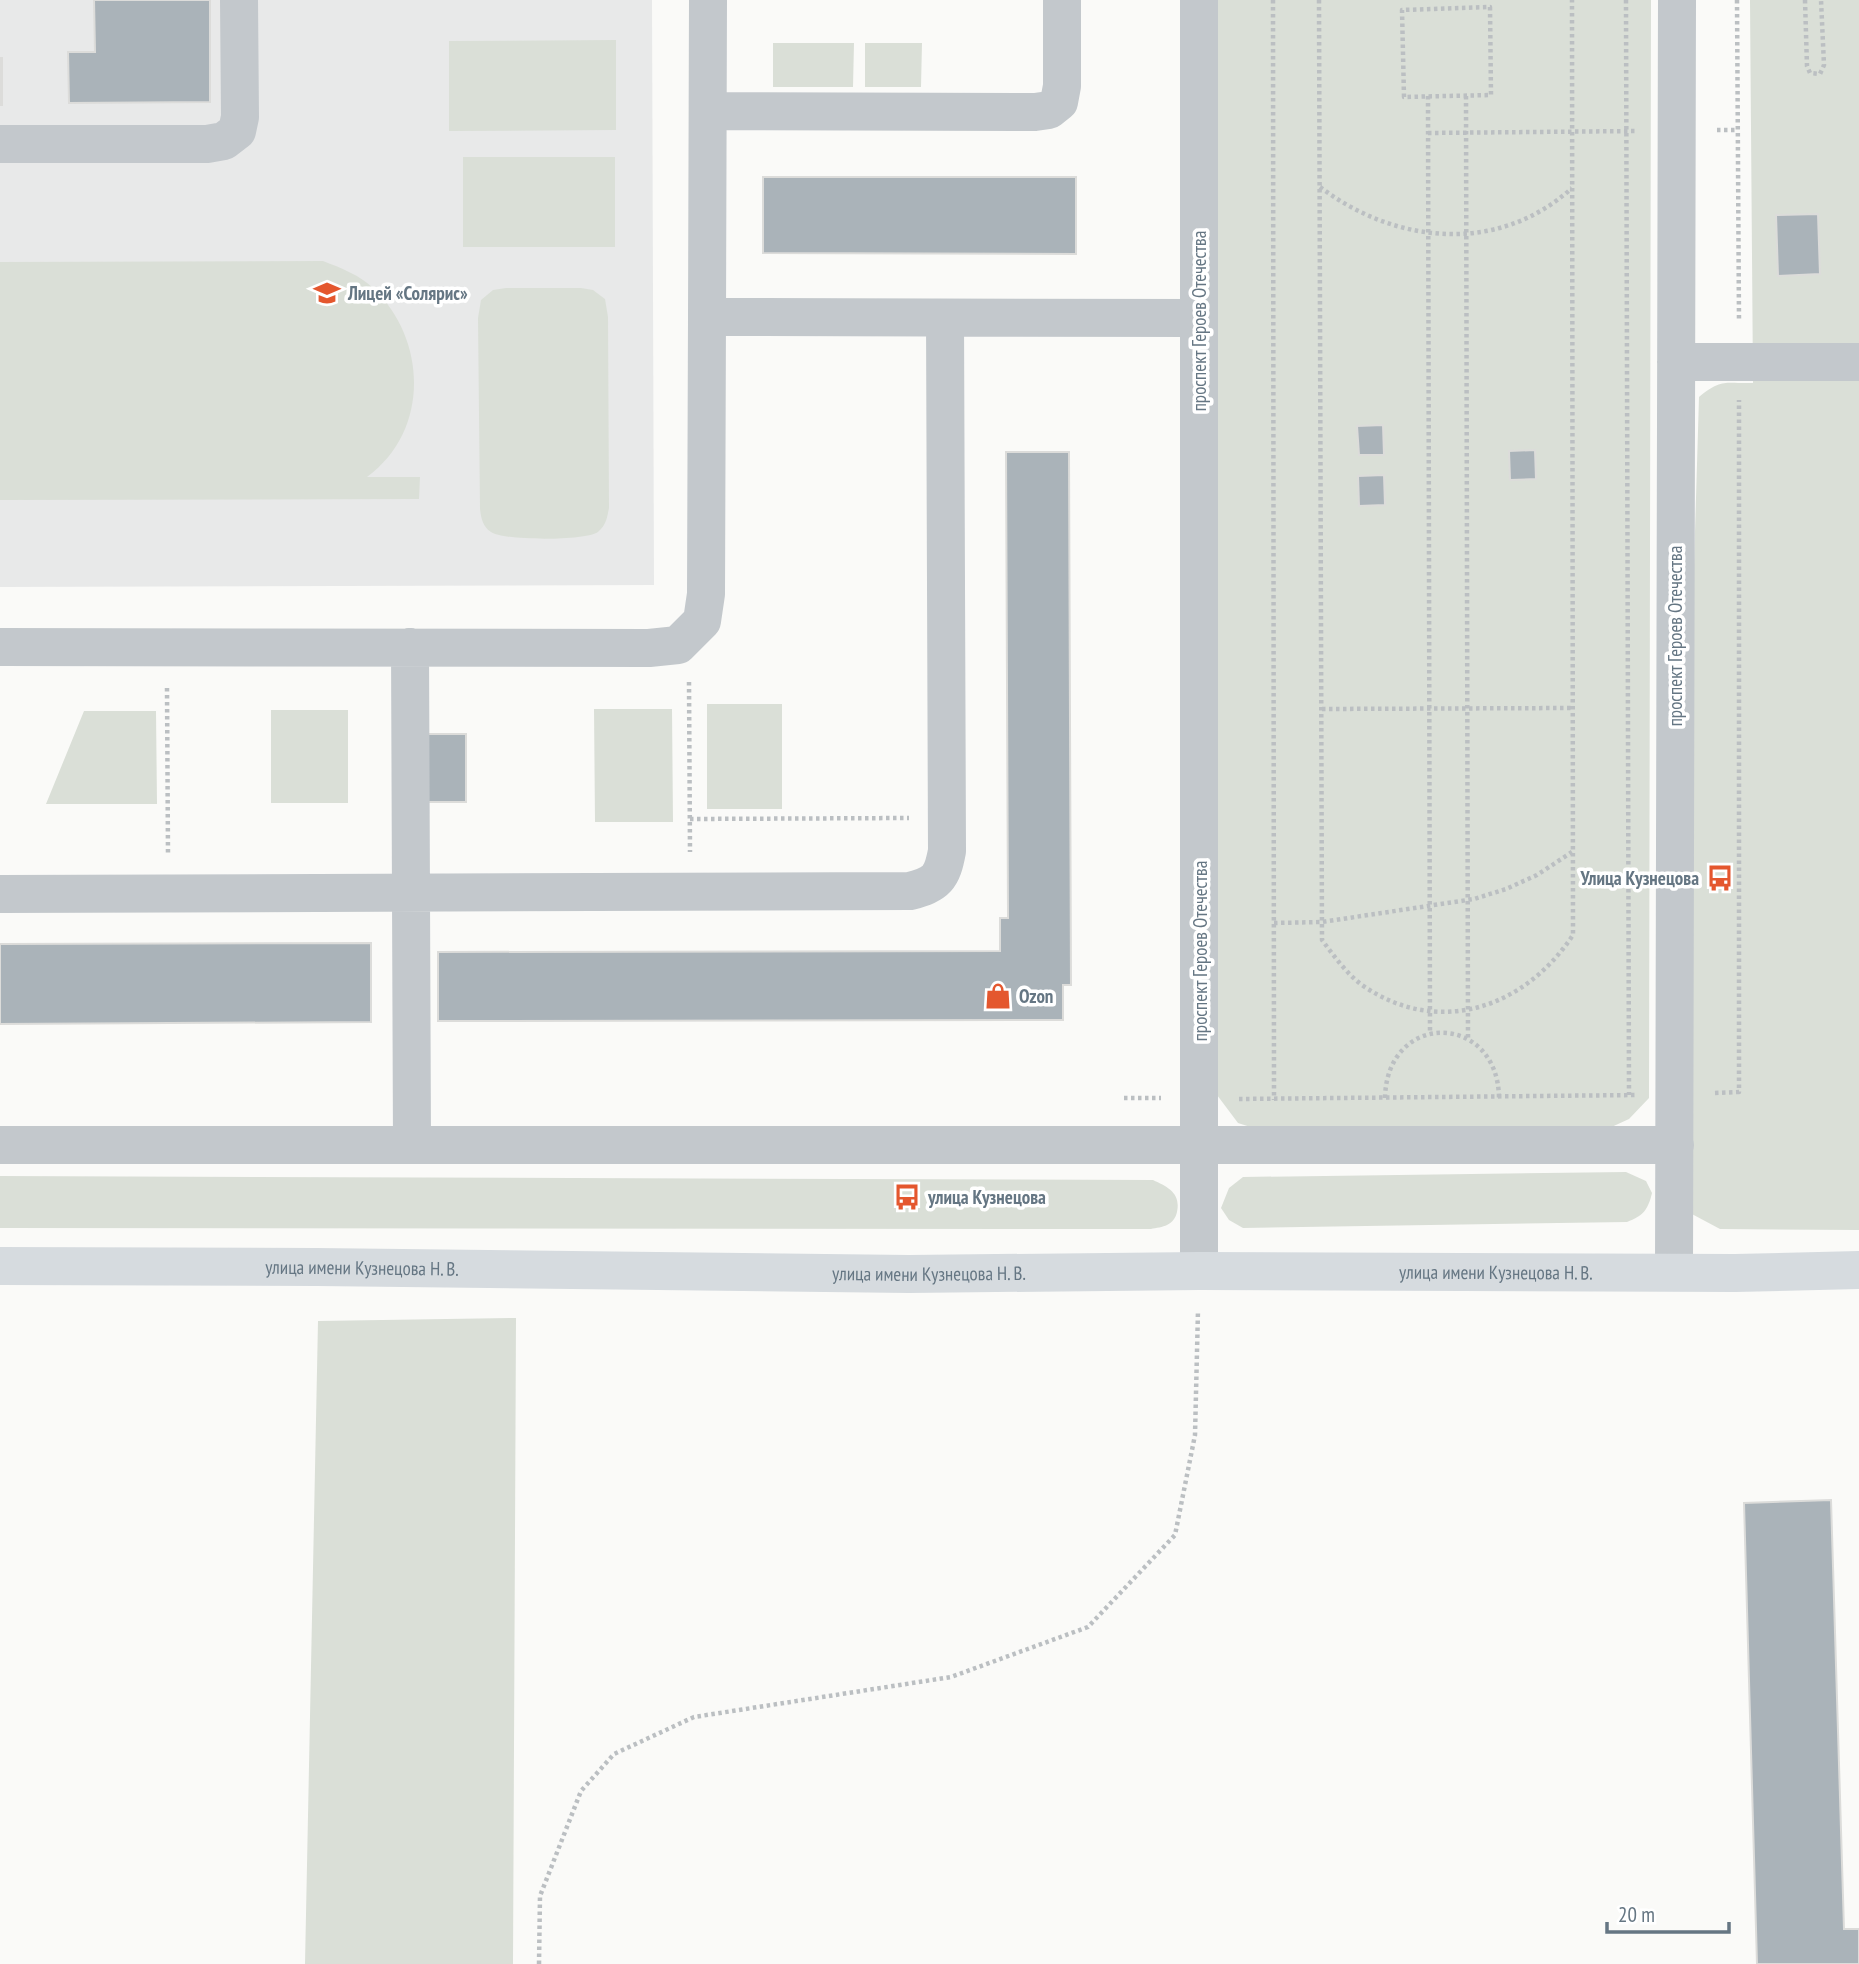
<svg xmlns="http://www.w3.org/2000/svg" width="1859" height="1964" viewBox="0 0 1859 1964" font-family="'PT Sans Narrow',sans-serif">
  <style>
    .built { fill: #e8e9e9 }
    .green { fill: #dadfd7 }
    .building { fill: #aab3b9; stroke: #dcdcda; stroke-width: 2 }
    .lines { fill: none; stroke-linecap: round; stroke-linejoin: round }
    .path { stroke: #bbbfc2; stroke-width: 4.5; stroke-dasharray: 3.5 3.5; stroke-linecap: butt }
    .minor { stroke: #c3c8cc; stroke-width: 38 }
    .major { stroke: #d6dbdf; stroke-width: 38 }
    .labels { text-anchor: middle; stroke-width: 7; stroke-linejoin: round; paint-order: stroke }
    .poi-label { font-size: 19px; font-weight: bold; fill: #657683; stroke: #fff; text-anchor: start }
    .street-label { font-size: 19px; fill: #657683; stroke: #fff }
  </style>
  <rect width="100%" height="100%" fill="#fafaf8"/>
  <!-- built -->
  <path class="built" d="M 0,0 L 652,0 L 654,585 L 0,587 Z"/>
  <!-- green -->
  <path class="green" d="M 1218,0 L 1651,0 L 1649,1098 L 1629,1119 L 1605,1130 L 1272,1134 L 1238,1123 L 1217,1095 Z
    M 1750,0 L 1859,0 L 1859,1230 L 1720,1229 L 1675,1205 L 1699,397 C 1722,378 1726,384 1753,383 Z
    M 616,40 L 616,130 L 449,131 L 449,41 Z
    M 773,43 L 854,43 L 853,87 L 773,87 Z
    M 865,43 L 922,43 L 921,87 L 865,87 Z
    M 463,157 L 615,157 L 615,247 L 463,247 Z
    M 323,261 C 341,268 360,275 374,289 C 427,340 430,431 367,477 L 420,477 L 419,499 L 0,500 L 0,262 Z
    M 506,288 L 581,288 L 593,290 L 605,299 L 608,317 L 609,508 C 607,518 606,525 598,532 C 586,541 504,541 491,532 C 483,527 481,518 480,509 L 478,318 L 481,300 L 493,290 Z
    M 707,704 L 782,704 L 782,809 L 707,809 Z
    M 594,709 L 672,709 L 673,822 L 595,822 Z
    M 271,710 L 348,710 L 348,803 L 271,803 Z
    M 84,711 L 156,711 L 157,804 L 46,804 Z
    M 1626,1172 L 1646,1181 L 1652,1193 C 1648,1210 1643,1216 1627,1222 L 1243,1228 L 1229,1220 L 1221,1208 L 1229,1188 L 1243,1177 Z
    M 0,1176 L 1153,1180 C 1168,1187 1181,1193 1177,1212 C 1176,1217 1173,1222 1167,1225 C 1163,1227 1156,1228 1151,1229 L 0,1228 Z
    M 516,1318 L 513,1964 L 305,1964 L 318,1321 Z"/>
  <!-- building -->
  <path class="building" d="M 94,0 L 210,0 L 210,102 L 69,103 L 68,52 L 95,52 Z
    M 0,58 L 2,58 L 2,105 L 0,105 Z
    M 763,177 L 1076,177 L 1076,254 L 763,253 Z
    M 1818,214 L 1820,274 L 1778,276 L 1776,215 Z
    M 1383,425 L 1384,455 L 1359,455 L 1357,426 Z
    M 1535,450 L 1536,479 L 1510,480 L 1509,451 Z
    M 1006,452 L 1069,452 L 1071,985 L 1063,985 L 1063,1020 L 438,1021 L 438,952 L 1000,951 L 1000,918 L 1008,918 Z
    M 1384,475 L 1385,505 L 1359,506 L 1358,476 Z
    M 425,734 L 466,734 L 466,802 L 425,802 Z
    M 371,943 L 371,1022 L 0,1024 L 0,944 Z
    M 1831,1500 L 1844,1929 L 1859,1929 L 1859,1964 L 1757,1964 L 1744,1503 Z"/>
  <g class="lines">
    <!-- path -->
    <path class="path" d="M 1273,0 L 1274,1100
      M 1319,0 L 1322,940 C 1334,956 1346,973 1362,985 C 1438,1038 1525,1008 1573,935 L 1572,0
      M 1626,0 L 1629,1095
      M 1737,0 L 1739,321
      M 1805,0 L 1807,66 L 1810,73 L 1820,74 L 1824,65 L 1821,0
      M 1490,7 L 1491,95 L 1404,97 L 1402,10 Z
      M 1428,96 L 1430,1033
      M 1466,96 L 1468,1039
      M 1717,130 L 1737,130
      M 1428,133 L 1638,131
      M 1320,187 C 1395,244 1498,255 1572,188
      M 689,682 L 690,852
      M 167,688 L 168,854
      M 1322,709 L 1572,708
      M 690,819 L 909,818
      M 1274,923 L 1322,922 L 1474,899 L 1506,889 L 1537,875 L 1572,852
      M 1715,1093 L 1739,1092 L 1739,400
      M 1124,1098 L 1161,1098
      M 1385,1098 C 1387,1010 1498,1012 1499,1098
      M 1239,1099 L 1637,1095
      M 539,1964 L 540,1896 L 581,1791 L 614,1754 L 694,1717 L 951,1677 L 1088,1627 L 1175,1535 L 1195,1435 L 1198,1310"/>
    <!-- minor -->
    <path class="minor" d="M 1199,0 L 1199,1271
      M 708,111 L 1035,112 L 1049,110 L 1059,102 L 1062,86 L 1062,0
      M 0,144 L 207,144 L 224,141 L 237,131 L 240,117 L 239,0
      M 707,317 L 708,0
      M 1676,362 L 1859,362
      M 0,647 L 649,648 L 678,645 L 702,621 L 706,594 L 707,317 L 1199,318
      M 410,647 L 412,1145
      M 0,894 L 910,891 C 937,884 942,878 947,851 L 945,318
      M 0,1145 L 1675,1145
      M 1674,1272 L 1677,0"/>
    <!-- major -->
    <path class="major" id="s1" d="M 0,1266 L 317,1267 L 909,1274 L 1199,1271 L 1735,1273 L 1859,1270"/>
  </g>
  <!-- icons -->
  <defs>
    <g id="school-bare" transform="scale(2.1)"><path d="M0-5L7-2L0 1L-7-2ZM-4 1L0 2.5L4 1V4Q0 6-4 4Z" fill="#e4572e" stroke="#fff" stroke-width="2.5" paint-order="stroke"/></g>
    <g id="bus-bare" transform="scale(2.1)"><path d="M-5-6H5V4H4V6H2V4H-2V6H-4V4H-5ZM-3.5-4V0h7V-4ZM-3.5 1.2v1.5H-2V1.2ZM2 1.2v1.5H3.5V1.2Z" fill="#e4572e" stroke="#fff" stroke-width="2.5" paint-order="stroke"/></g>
    <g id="shop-bare" transform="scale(2.1)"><path d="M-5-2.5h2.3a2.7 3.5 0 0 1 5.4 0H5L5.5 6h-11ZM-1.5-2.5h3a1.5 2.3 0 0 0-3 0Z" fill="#e4572e" stroke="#fff" stroke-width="2.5" paint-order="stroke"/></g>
  </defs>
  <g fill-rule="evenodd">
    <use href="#school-bare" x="327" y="293"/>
    <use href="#bus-bare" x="1720" y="878"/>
    <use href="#shop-bare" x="998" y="996"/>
    <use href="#bus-bare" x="907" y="1197"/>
  </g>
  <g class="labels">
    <!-- poi labels -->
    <g class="poi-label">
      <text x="348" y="300">Лицей «Солярис»</text>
      <text x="1699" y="885" text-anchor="end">Улица Кузнецова</text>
      <text x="1019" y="1003">Ozon</text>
      <text x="928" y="1204">улица Кузнецова</text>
    </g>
    <!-- street labels -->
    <g class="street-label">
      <text transform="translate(1199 321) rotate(-90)" y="7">проспект Героев Отечества</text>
      <text transform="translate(1675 636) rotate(-90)" y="7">проспект Героев Отечества</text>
      <text transform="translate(1200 951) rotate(-90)" y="7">проспект Героев Отечества</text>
      <text dy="7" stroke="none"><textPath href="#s1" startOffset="362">улица имени Кузнецова Н. В.</textPath></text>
      <text dy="7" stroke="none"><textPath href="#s1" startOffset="1496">улица имени Кузнецова Н. В.</textPath></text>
      <text dy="7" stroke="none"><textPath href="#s1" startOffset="929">улица имени Кузнецова Н. В.</textPath></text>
    </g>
  </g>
  <!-- scale -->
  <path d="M1607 1922v10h122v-10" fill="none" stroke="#657683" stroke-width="3.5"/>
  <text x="1618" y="1922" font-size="21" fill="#657683" stroke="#ffffff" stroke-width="5" paint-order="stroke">20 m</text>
</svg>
